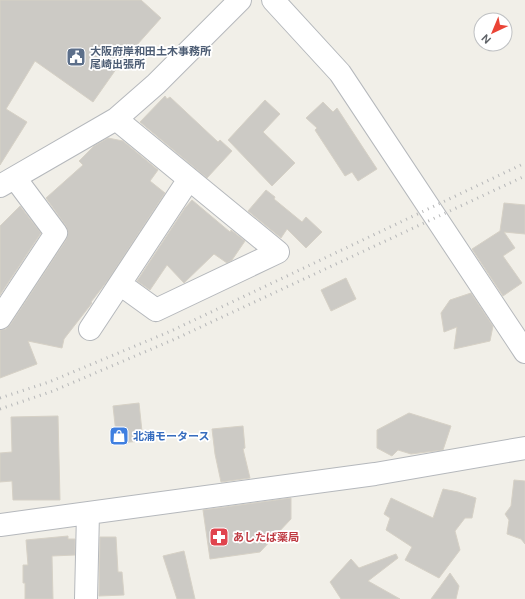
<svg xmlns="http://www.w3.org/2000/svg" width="525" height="599" viewBox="0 0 525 599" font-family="'DM Sans','Noto Sans JP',sans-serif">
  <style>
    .building { fill: #cccac5; stroke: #d6d1c6 }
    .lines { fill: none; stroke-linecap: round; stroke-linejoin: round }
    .minor-casing { stroke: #b5b8bc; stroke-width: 24 }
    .minor { stroke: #fff; stroke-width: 22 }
    .rail { stroke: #b6b7b8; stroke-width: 3; stroke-dasharray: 1 5; stroke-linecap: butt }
    .labels { text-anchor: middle; stroke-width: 3.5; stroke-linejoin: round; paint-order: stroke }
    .service-label { font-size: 11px; font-weight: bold; fill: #4e5e75; stroke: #fff; text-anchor: start }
    .shop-label { font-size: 11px; font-weight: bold; fill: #366cbe; stroke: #fff; text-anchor: start }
    .health-label { font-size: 11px; font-weight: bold; fill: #be3a42; stroke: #fff; text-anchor: start }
  </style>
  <rect width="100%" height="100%" fill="#f1efe8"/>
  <!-- building -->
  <path class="building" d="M 0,0 L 141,0 L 161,18 L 119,65 L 93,102 L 35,61 L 6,109 L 27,122 L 0,165 Z
    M 165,96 L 167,99 L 170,97 L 218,142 L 220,140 L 232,151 L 207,178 L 140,122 Z
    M 265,100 L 280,114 L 263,132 L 295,163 L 272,186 L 228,140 Z
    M 323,102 L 333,112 L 337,108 L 377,169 L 358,181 L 352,172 L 345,176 L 315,130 L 317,128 L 306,118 Z
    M 108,138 L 123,141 L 158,170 L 150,181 L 165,193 L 108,280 L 91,302 L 92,303 L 64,339 L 62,348 L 28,341 L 37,364 L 0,378 L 0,330 L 6,329 L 10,325 L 66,240 L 68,233 L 66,226 L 46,198 L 83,165 L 79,161 L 94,146 Z
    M 266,190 L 275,197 L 274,199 L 302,222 L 306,217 L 322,232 L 306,248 L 287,229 L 281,238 L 248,211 Z
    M 192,200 L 230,232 L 231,230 L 245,241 L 232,260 L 227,263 L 214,254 L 184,283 L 167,265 L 150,290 L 137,281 L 185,208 Z
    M 504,203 L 525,205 L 525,234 L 504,232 L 515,248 L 503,256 L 522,283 L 503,296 L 472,249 L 500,231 Z
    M 20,206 L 41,233 L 0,295 L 0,226 Z
    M 346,278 L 356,299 L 331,311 L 321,290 Z
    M 471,293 L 493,326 L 490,341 L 454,349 L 457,327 L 444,332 L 441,313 L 450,300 Z
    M 139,403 L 143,441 L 117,443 L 113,406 Z
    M 409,413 L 451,426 L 443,450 L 411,454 L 398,450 L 392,456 L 377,448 L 377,430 Z
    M 58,416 L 60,500 L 13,500 L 12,481 L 0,482 L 0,453 L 12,452 L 11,417 Z
    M 243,426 L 245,448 L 243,449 L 250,478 L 221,482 L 215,454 L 212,429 Z
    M 514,480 L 525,481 L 525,544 L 521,539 L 507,534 L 509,520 L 505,514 L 511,506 Z
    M 443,489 L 458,492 L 476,498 L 472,518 L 465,518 L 455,531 L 460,550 L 439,578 L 405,560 L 412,547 L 386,530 L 390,518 L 384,514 L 391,498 L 433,518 Z
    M 291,498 L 291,519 L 260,552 L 210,559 L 203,510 Z
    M 68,536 L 68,539 L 75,539 L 75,555 L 52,556 L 53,599 L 25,599 L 25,583 L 23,583 L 23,565 L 28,565 L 26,540 Z
    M 100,537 L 116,537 L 118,572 L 122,572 L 124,595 L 99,596 Z
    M 184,551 L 195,599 L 177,599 L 163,556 Z
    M 396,554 L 398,558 L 368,581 L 400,599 L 341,599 L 330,582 L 351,559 L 359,568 Z
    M 450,573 L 459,586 L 456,599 L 431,599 Z"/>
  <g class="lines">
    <!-- minor casing -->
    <g class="minor-casing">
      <path id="minor" d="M 273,0 L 340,73 L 525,352
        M 116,119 L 278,252 L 156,310 L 120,284
        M 0,186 L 116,119 L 156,84 L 240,0
        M 0,318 L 56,233 L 15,178
        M 90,329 L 189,179
        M 0,525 L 375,474 L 525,448
        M 86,599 L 88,513"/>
    </g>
    <!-- minor -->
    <use href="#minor" class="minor"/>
    <!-- rail -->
    <path class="rail" d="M 0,398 L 49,382 L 171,331 L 525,163
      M 0,409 L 53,391 L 175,339 L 525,176"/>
  </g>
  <!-- icons -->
  <defs>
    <g id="civic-square" transform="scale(1)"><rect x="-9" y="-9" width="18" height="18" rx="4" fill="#5c6f8a" stroke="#fff"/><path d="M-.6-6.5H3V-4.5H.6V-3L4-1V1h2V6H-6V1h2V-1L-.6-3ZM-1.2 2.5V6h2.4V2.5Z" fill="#fff"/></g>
    <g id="shop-square" transform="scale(1)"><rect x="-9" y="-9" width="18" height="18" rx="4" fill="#3f7fe0" stroke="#fff"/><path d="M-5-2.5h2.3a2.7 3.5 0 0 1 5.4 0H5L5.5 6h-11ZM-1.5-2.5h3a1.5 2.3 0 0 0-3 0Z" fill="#fff"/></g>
    <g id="pharmacy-square" transform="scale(1)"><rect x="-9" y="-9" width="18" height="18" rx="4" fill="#e0444e" stroke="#fff"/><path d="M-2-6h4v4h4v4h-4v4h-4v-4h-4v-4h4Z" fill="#fff"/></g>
  </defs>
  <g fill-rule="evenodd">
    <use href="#civic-square" x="76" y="57"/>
    <use href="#shop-square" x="119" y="436"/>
    <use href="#pharmacy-square" x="219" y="537"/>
  </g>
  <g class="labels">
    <!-- service labels -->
    <g class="service-label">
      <text x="90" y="55">大阪府岸和田土木事務所<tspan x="90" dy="13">尾崎出張所</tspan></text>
    </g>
    <!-- shop labels -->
    <g class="shop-label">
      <text x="133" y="440">北浦モータース</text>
    </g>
    <!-- health labels -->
    <g class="health-label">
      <text x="233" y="541">あしたば薬局</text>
    </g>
  </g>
  <!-- north arrow -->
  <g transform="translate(493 32) rotate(224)"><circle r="19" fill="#ffffff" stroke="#bfc1c3"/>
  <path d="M0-3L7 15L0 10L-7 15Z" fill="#ea4335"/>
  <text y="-6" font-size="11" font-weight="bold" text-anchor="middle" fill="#5f6368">N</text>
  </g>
</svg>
